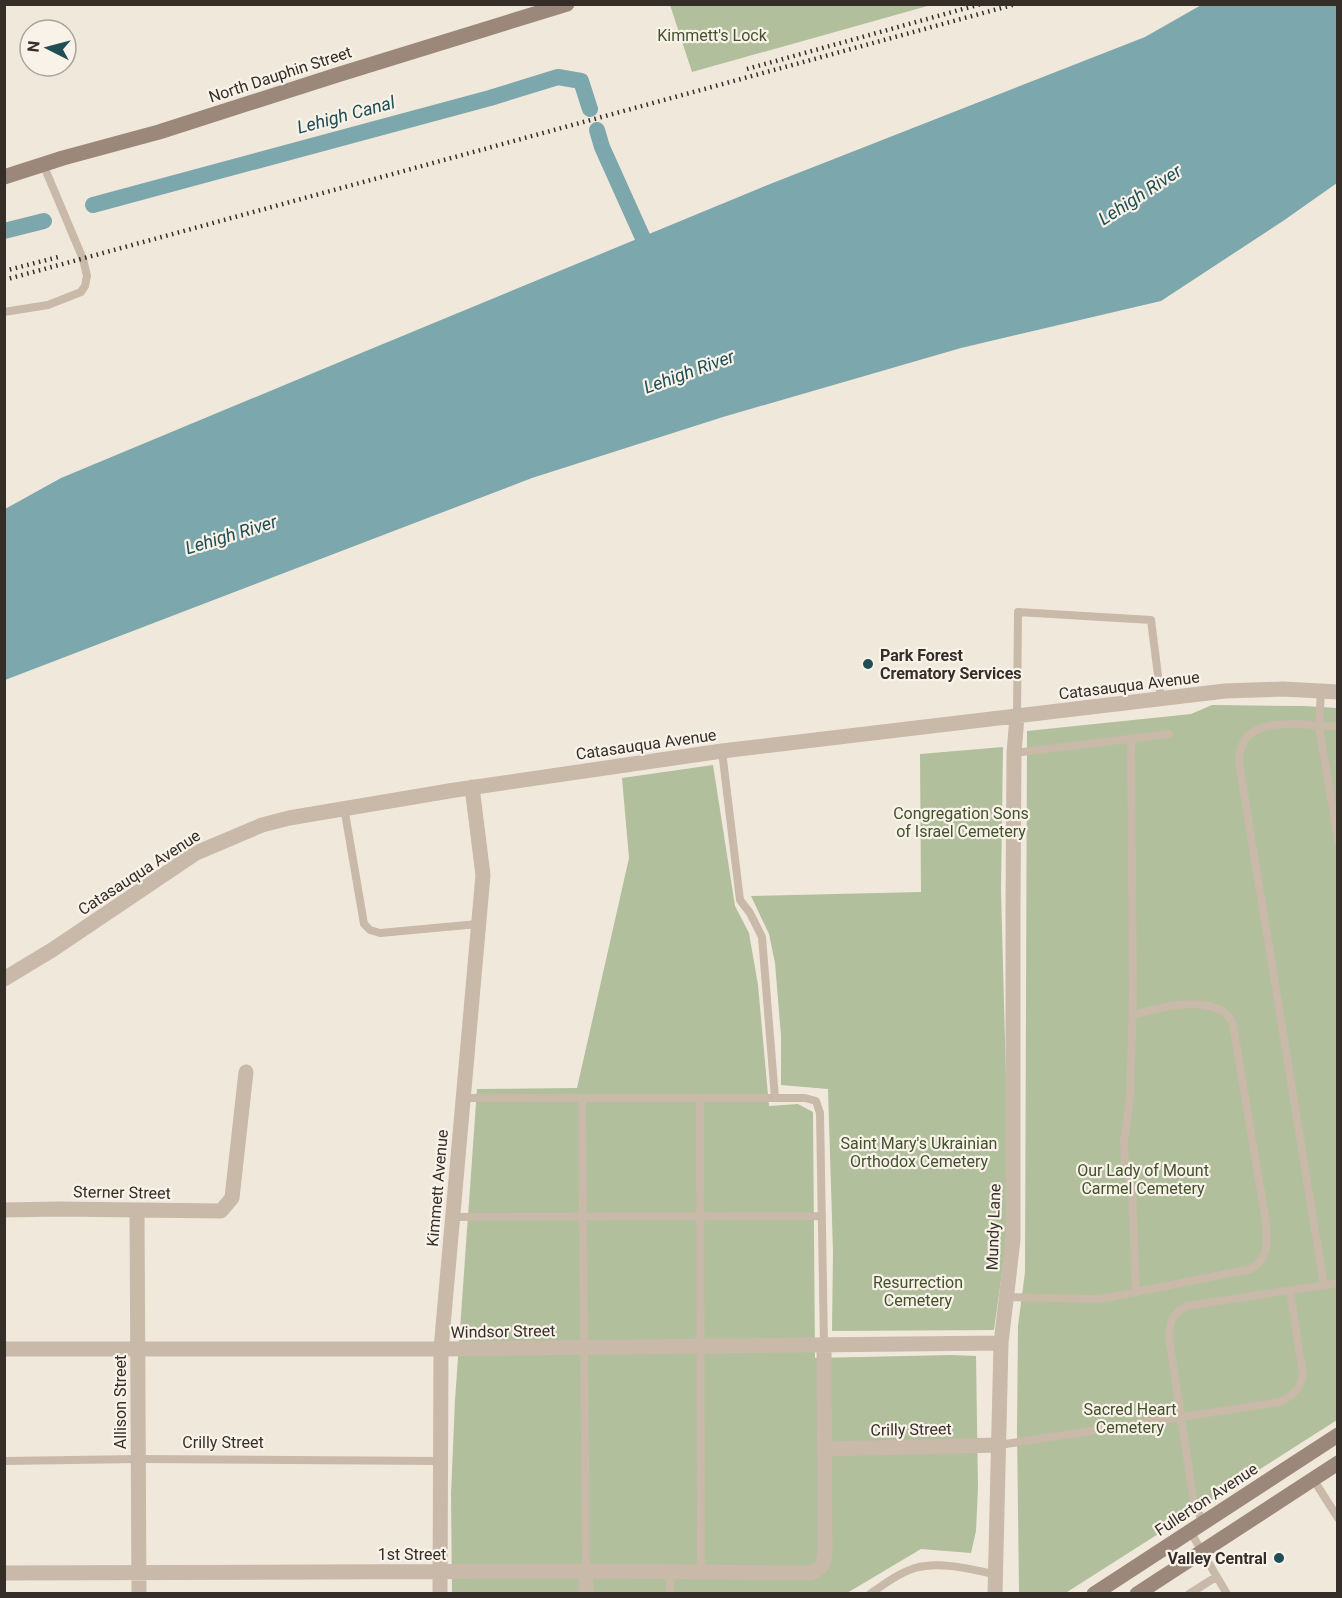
<svg xmlns="http://www.w3.org/2000/svg" width="1342" height="1598" viewBox="0 0 1342 1598" font-family="Roboto,sans-serif">
  <style>
    .green { fill: #b1bf9c }
    .water { fill: #7ca7ac }
    .lines { fill: none; stroke-linecap: round; stroke-linejoin: round }
    .canal { stroke: #7ca7ac; stroke-width: 16 }
    .lane { stroke: #c8b9a8; stroke-width: 8 }
    .street { stroke: #c8b9a8; stroke-width: 15 }
    .secondary { stroke: #9c887a; stroke-width: 15 }
    .rail { stroke: #352d28; stroke-width: 4.5; stroke-dasharray: 1.5 4.5; stroke-linecap: butt }
    .poi-dot { fill: #1f4e55; stroke: #f8f2e8; stroke-width: 2 }
    .labels { text-anchor: middle; stroke-width: 4.5; stroke-linejoin: round; paint-order: stroke }
    .park-label { font-size: 16px; fill: #42522d; stroke: #f8f2e8 }
    .street-label { font-size: 16px; fill: #352d28; stroke: #f8f2e8 }
    .poi-label { font-size: 16px; font-weight: bold; fill: #352d28; stroke: #f8f2e8; text-anchor: start }
    .water-label { font-size: 18px; font-style: italic; fill: #1f4e55; stroke: #f8f2e8 }
  </style>
  <rect width="100%" height="100%" fill="#f1e8dc"/>
  <!-- green -->
  <path class="green" d="M 670,5 L 670,4 L 931,5 L 692,72 Z
    M 1212,705 L 1304,706 L 1337,708 L 1337,1420 L 1064,1594 L 1019,1593 L 1017,1429 L 1018,1326 L 1025,1272 L 1027,731 L 1191,714 Z
    M 1003,747 L 1001,890 L 1009,1191 L 1005,1251 L 994,1330 L 832,1331 L 833,1252 L 828,1089 L 781,1085 L 781,1036 L 775,963 L 769,934 L 751,896 L 921,892 L 920,754 Z
    M 713,765 L 735,906 L 749,933 L 758,985 L 769,1106 L 798,1104 L 813,1112 L 815,1358 L 951,1355 L 976,1356 L 978,1488 L 976,1531 L 971,1553 L 921,1549 L 847,1593 L 452,1594 L 451,1494 L 455,1400 L 477,1089 L 577,1088 L 629,858 L 622,778 Z"/>
  <!-- water -->
  <path class="water" d="M 1203,4 L 1337,5 L 1337,183 L 1283,221 L 1161,301 L 961,348 L 723,417 L 532,478 L 5,680 L 5,509 L 61,478 L 366,351 L 765,186 L 1145,37 Z"/>
  <g class="lines">
    <!-- canal -->
    <path class="canal" d="M 597,130 L 602,147 L 651,256
      M 93,205 L 490,98 L 558,77 L 581,81 L 590,109
      M 4,231 L 44,221"/>
    <!-- lane -->
    <path class="lane" d="M 4,312 L 48,305 L 81,292 L 85,286 L 87,276 L 83,259 L 43,164
      M 1321,691 L 1319,727 L 1338,841
      M 1017,717 L 1018,612 L 1151,620 L 1161,699
      M 1131,739 L 1133,996 L 1130,1099 L 1124,1141 L 1125,1166 L 1132,1192 L 1136,1293
      M 722,751 L 740,900 L 750,913 L 762,937 L 775,1098
      M 1014,753 L 1169,734
      M 344,807 L 364,924 L 370,930 L 380,933 L 478,924
      M 463,1098 L 805,1098 L 816,1101 L 820,1113 L 824,1344
      M 582,1098 L 586,1571
      M 700,1098 L 701,1572
      M 453,1217 L 822,1216
      M 1324,1285 L 1239,762 C 1239,710 1303,727 1338,726
      M 1006,1297 L 1100,1299 L 1251,1269 C 1272,1256 1267,1237 1265,1216 L 1233,1024 C 1231,1020 1228,1015 1225,1013 C 1202,996 1157,1008 1133,1015
      M 999,1445 L 1280,1402 C 1293,1395 1300,1390 1303,1375 L 1290,1290
      M 4,1461 L 139,1459 L 441,1461
      M 1313,1479 L 1338,1518
      M 1203,1522 L 1194,1503 L 1169,1338 C 1170,1322 1171,1315 1186,1306 L 1338,1283
      M 1190,1531 L 1227,1594
      M 670,1572 L 670,1594
      M 870,1594 C 884,1584 899,1573 915,1568 C 940,1561 969,1569 994,1574
      M 1189,1594 L 1216,1577"/>
    <!-- street -->
    <path class="street" d="M 4,979 L 52,950 L 196,853 L 262,825 L 289,818 L 455,790 L 722,751 L 1225,691 L 1283,689 L 1338,692
      M 4,1210 L 58,1209 L 221,1211 L 232,1198 L 246,1072
      M 137,1210 L 139,1594
      M 4,1349 L 441,1349 L 1001,1343
      M 824,1449 L 999,1445
      M 586,1571 L 586,1594
      M 4,1573 L 586,1571 L 811,1573 C 822,1569 824,1563 825,1552 L 824,1344
      M 440,1594 L 441,1349 L 483,875 L 472,787
      M 995,1594 L 1001,1343 L 1013,1240 L 1013,905 L 1014,753 L 1017,717"/>
    <!-- secondary -->
    <path class="secondary" d="M 4,177 L 63,158 L 159,132 L 337,75 L 567,4
      M 1094,1594 L 1338,1435
      M 1137,1594 L 1338,1463"/>
    <!-- rail -->
    <path class="rail" d="M 747,69 L 981,4
      M 4,271 L 58,257
      M 4,280 L 1016,4"/>
  </g>
  <!-- markers -->
  <g class="poi-dot">
    <circle cx="868" cy="664" r="6"/>
    <circle cx="1279" cy="1558" r="6"/>
  </g>
  <g class="labels">
    <!-- park labels -->
    <g class="park-label">
      <text x="712" y="41">Kimmett's Lock</text>
      <text x="961" y="819">Congregation Sons<tspan x="961" dy="18">of Israel Cemetery</tspan></text>
      <text x="919" y="1149">Saint Mary's Ukrainian<tspan x="919" dy="18">Orthodox Cemetery</tspan></text>
      <text x="1143" y="1176">Our Lady of Mount<tspan x="1143" dy="18">Carmel Cemetery</tspan></text>
      <text x="918" y="1288">Resurrection<tspan x="918" dy="18">Cemetery</tspan></text>
      <text x="1130" y="1415">Sacred Heart<tspan x="1130" dy="18">Cemetery</tspan></text>
    </g>
    <!-- street labels -->
    <g class="street-label">
      <text transform="translate(280 74) rotate(-18)" y="6">North Dauphin Street</text>
      <text transform="translate(1129 685) rotate(-7)" y="6">Catasauqua Avenue</text>
      <text transform="translate(646 744) rotate(-8)" y="6">Catasauqua Avenue</text>
      <text transform="translate(139 872) rotate(-33)" y="6">Catasauqua Avenue</text>
      <text transform="translate(437 1188) rotate(-85)" y="6">Kimmett Avenue</text>
      <text transform="translate(122 1192) rotate(1)" y="6">Sterner Street</text>
      <text transform="translate(993 1227) rotate(-88)" y="6">Mundy Lane</text>
      <text transform="translate(503 1331) rotate(-1)" y="6">Windsor Street</text>
      <text transform="translate(120 1402) rotate(-90)" y="6">Allison Street</text>
      <text transform="translate(911 1429) rotate(-1)" y="6">Crilly Street</text>
      <text x="223" y="1448">Crilly Street</text>
      <text transform="translate(1206 1499) rotate(-33)" y="6">Fullerton Avenue</text>
      <text x="412" y="1560">1st Street</text>
    </g>
    <!-- poi labels -->
    <g class="poi-label">
      <text x="880" y="661">Park Forest<tspan x="880" dy="18">Crematory Services</tspan></text>
      <text x="1267" y="1564" text-anchor="end">Valley Central</text>
    </g>
    <!-- water labels -->
    <g class="water-label">
      <text transform="translate(346 115) rotate(-15)" y="6">Lehigh Canal</text>
      <text transform="translate(1140 195) rotate(-33)" y="6">Lehigh River</text>
      <text transform="translate(689 372) rotate(-20)" y="6">Lehigh River</text>
      <text transform="translate(231 535) rotate(-17)" y="6">Lehigh River</text>
    </g>
  </g>
  <!-- border -->
  <rect width="1342" height="1598" fill="none" stroke="#352d28" stroke-width="12"/>
  <!-- north arrow -->
  <g transform="translate(48 48) rotate(276)"><circle r="28" fill="#f8f2e8" stroke="#aaa39b" stroke-width="1.5"/>
  <path d="M0-4.5L10 22L0 15L-10 22Z" fill="#1f4e55"/>
  <text y="-9" font-size="16" font-weight="bold" text-anchor="middle" fill="#352d28">N</text>
  </g>
</svg>
